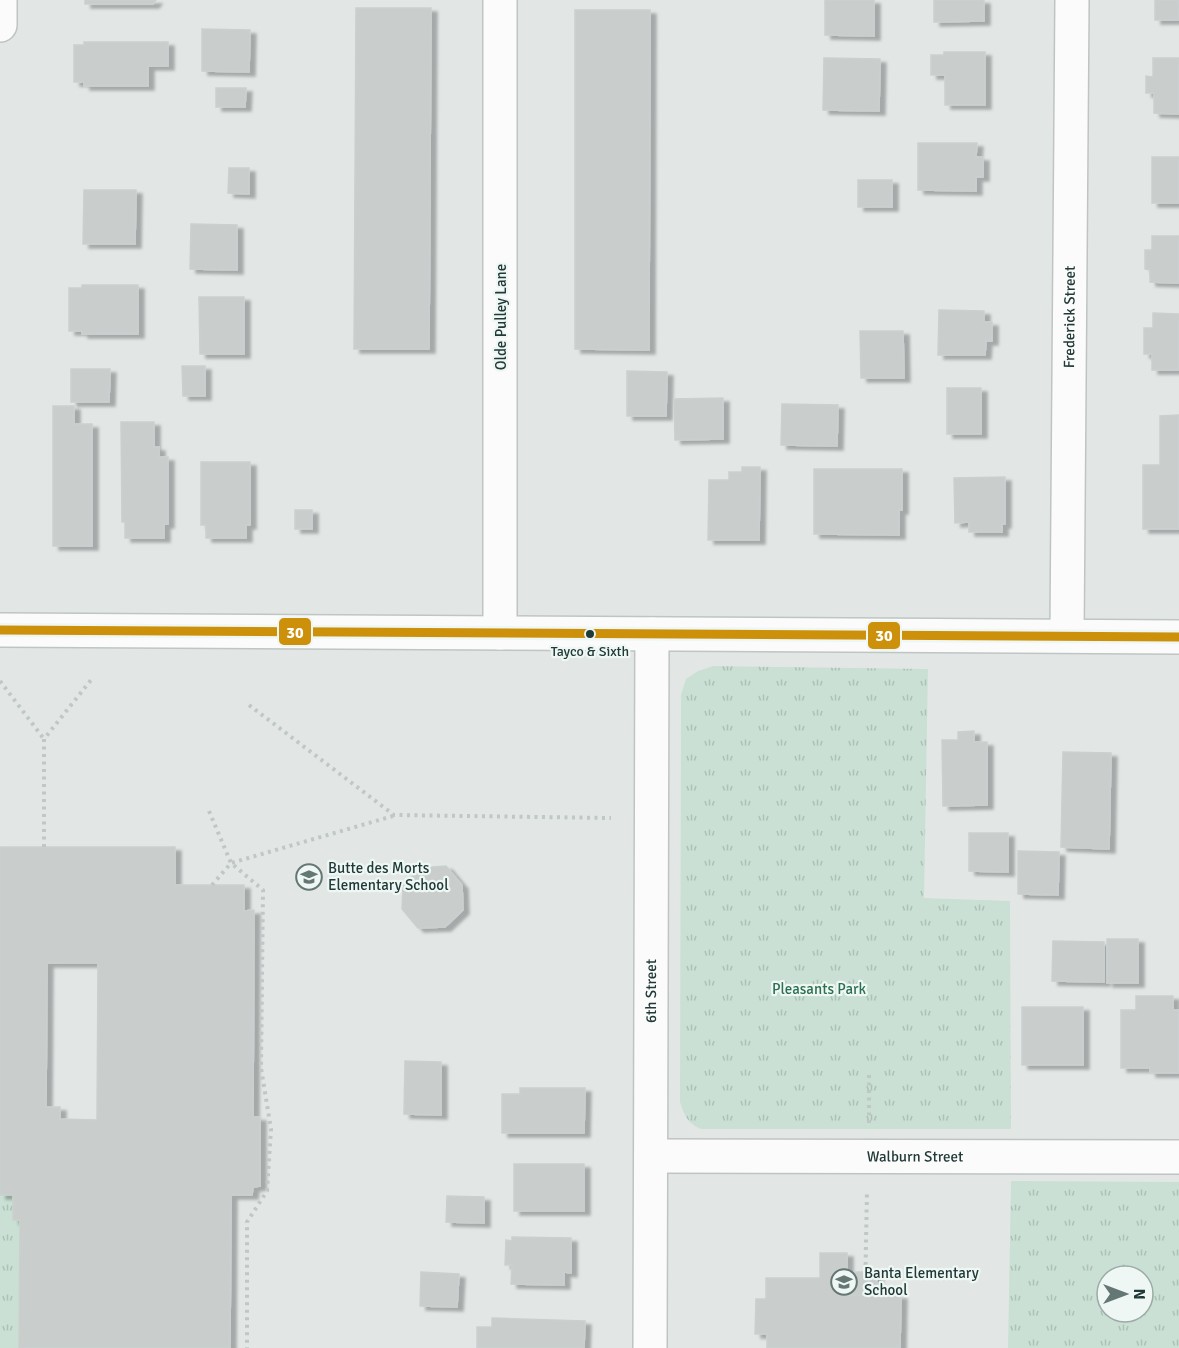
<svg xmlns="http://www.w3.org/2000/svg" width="1179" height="1348" viewBox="0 0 1179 1348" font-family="Signika,sans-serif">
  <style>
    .park { fill: url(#park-tufts); fill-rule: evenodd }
    .building { fill: #c9cecd; stroke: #cad0cf; stroke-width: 1.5; fill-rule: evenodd; filter: url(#shadow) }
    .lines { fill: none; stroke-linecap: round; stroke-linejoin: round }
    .street-casing { stroke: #bfc4c3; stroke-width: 36 }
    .secondary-casing { stroke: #bec5c3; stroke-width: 36 }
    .path { stroke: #bfc8c6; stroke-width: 4; stroke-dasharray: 3 4.5; stroke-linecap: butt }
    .street { stroke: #fbfbfb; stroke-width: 33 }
    .secondary { stroke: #fbfbfb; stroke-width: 33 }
    .bus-1-casing { stroke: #eff7f4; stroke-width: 14 }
    .bus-1 { stroke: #cc900b; stroke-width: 9 }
    .bus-dot { fill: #203a37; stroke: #eff7f4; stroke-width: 2 }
    .labels { text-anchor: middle; stroke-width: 4.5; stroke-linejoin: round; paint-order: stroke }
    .bus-label { font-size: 14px; fill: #203a37; stroke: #eff7f4 }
    .street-label { font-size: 15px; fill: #203a37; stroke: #eff7f4 }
    .poi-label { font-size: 15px; fill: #203a37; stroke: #eff7f4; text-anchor: start }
    .park-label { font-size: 15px; fill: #2b7050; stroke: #eff7f4 }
    .line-badge { stroke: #eff7f4; stroke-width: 2 }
    .badge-label { font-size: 16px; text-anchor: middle; font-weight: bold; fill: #fff }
  </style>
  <defs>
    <pattern id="park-tufts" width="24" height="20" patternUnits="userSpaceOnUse" patternTransform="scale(1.5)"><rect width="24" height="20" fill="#cae0d4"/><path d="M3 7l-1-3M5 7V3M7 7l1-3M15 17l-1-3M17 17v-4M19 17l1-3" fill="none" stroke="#adc1b7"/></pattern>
    <filter id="shadow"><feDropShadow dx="6" dy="4" stdDeviation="1.5" flood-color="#0004"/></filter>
  </defs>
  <rect width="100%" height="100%" fill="#e2e7e6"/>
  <!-- park -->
  <path class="park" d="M 713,666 L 928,669 L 924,898 L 1010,901 L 1011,1129 L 701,1129 C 688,1124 684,1115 680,1102 L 681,695 L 686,679 L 698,671 Z
    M 1011,1181 L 1179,1182 L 1179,1348 L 1008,1348 ZM 1107,1276 L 1143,1276 L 1143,1312 L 1107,1312 Z
    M 0,1195 L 13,1195 L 20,1220 L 19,1348 L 0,1348 Z"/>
  <!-- building -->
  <path class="building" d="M 85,0 L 156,0 L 153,4 L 85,4 Z
    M 825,0 L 874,0 L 874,36 L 825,35 Z
    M 934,0 L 984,0 L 984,21 L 934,22 Z
    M 1155,0 L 1179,0 L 1179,20 L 1155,20 Z
    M 356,8 L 431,8 L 429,349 L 354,349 Z
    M 575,10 L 650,10 L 649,350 L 575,349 Z
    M 202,29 L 250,30 L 249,72 L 202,71 Z
    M 84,42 L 168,42 L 168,66 L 148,66 L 148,86 L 84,86 L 84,82 L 74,82 L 74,45 L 84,45 Z
    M 944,52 L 985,52 L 985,105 L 945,105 L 945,75 L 931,75 L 931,55 L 944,55 Z
    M 824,58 L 880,59 L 879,111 L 823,110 Z
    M 1153,58 L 1179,58 L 1179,114 L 1154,113 L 1154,93 L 1146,93 L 1146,76 L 1153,77 Z
    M 216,88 L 246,88 L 245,107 L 216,107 Z
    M 918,143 L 977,143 L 976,157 L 983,157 L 983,177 L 976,177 L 976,191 L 918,190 Z
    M 1152,157 L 1179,157 L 1179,203 L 1152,203 Z
    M 229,168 L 249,168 L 249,194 L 228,193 Z
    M 858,180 L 892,180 L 892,207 L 858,207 Z
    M 84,190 L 136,190 L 135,244 L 83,244 Z
    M 191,224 L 237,225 L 237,270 L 190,269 Z
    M 1152,236 L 1179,236 L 1179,283 L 1150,282 L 1150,270 L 1145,269 L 1145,250 L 1152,250 Z
    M 82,285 L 138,285 L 138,334 L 82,334 L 82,331 L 69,331 L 69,288 L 82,288 Z
    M 199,297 L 244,297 L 244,354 L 200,354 Z
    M 939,310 L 984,311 L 984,322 L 992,322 L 992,341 L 986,341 L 985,355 L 938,355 Z
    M 1153,313 L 1179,314 L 1179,370 L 1152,370 L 1152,354 L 1144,354 L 1144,328 L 1153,328 Z
    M 860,331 L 903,331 L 904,378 L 861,378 Z
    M 182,366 L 205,366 L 205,396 L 183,396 Z
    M 71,369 L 110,369 L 109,402 L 71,402 Z
    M 627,371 L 667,372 L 666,416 L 627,416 Z
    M 947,388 L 981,388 L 981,434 L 947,434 Z
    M 723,398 L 723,439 L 675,440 L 674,399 Z
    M 782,404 L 838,405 L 837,446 L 781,445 Z
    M 53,406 L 74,406 L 74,424 L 92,424 L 92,546 L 53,546 Z
    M 1179,415 L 1179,529 L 1143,529 L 1143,465 L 1160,465 L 1160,416 Z
    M 121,422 L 154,422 L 154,447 L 159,447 L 159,457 L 168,457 L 168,524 L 164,524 L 164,538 L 125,538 L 125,522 L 122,522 Z
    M 201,462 L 250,462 L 250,525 L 246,525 L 246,538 L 206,538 L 206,525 L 201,525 Z
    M 742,467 L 760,467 L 759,540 L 708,540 L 709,480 L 729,480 L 729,472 L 742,472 Z
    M 814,469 L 902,469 L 902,510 L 899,510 L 899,535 L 814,534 Z
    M 1005,477 L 1005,524 L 1002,524 L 1002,532 L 969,532 L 969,522 L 955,523 L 954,478 Z
    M 295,510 L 312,510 L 312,529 L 295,529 Z
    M 974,731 L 974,742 L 987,742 L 987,805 L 943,806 L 942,740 L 958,740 L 958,732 Z
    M 1063,752 L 1111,753 L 1109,849 L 1061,847 Z
    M 969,833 L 1008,833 L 1008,872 L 969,871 Z
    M 0,847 L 175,847 L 175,885 L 244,885 L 244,911 L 254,910 L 253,1117 L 260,1117 L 260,1186 L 253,1187 L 252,1195 L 231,1195 L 230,1348 L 19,1348 L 20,1220 L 13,1220 L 13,1195 L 0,1195 ZM 47,963 L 98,963 L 97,1120 L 60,1119 L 60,1107 L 46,1107 Z
    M 1018,851 L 1059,852 L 1058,895 L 1018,894 Z
    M 446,866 L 462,885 L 463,910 L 445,927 L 418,928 L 402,909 L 403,886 L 420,868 Z
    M 1107,939 L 1138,939 L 1138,983 L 1107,983 Z
    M 1053,941 L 1104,942 L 1104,982 L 1052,981 Z
    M 1136,996 L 1173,996 L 1173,1010 L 1179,1010 L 1179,1073 L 1150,1073 L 1150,1068 L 1121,1068 L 1121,1010 L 1136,1010 Z
    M 1022,1007 L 1083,1007 L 1083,1065 L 1022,1065 Z
    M 405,1061 L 441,1062 L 441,1115 L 404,1114 Z
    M 520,1088 L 585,1088 L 584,1133 L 502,1133 L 502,1094 L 520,1094 Z
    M 514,1164 L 584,1164 L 584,1211 L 514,1211 Z
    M 447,1196 L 484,1197 L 484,1223 L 446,1222 Z
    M 512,1237 L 571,1238 L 571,1273 L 564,1272 L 564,1285 L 511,1284 L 512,1265 L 505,1265 L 506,1240 L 512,1241 Z
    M 820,1253 L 847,1253 L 847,1295 L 901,1295 L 900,1348 L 767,1348 L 767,1334 L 755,1334 L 756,1299 L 766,1299 L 766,1278 L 820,1278 Z
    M 421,1272 L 459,1274 L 457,1307 L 420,1306 Z
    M 847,1272 L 877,1272 L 877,1295 L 847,1295 Z
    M 492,1318 L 585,1321 L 584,1348 L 477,1348 L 477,1327 L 492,1327 Z"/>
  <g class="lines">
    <!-- street casing -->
    <g class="street-casing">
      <g id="street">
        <path d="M 0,25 L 0,0"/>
        <path d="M 500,633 L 500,0"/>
        <path id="s1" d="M 1067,635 L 1072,0"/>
        <path id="s2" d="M 651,1156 L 1179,1157"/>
        <path id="s3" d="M 650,1348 L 652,634"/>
      </g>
    </g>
    <!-- secondary casing -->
    <g class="secondary-casing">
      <path id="secondary" d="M 0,630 L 1179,637"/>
    </g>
    <!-- path -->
    <path class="path" d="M 0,681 L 44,739
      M 249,705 L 394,815 L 611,818
      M 209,811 L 231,863 L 263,890 L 261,1068 L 271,1129 L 267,1191 L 247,1222 L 247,1348
      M 44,847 L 44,739 L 91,680
      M 212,885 L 231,863 L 393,816
      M 869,1123 L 869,1072
      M 865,1295 L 867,1190"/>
    <!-- street -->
    <use href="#street" class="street"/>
    <!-- secondary -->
    <use href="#secondary" class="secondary"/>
    <!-- bus-1 casing -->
    <g class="bus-1-casing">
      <path id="bus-1" d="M 0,630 L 1179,637"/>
    </g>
    <!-- bus-1 -->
    <use href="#bus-1" class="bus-1"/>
  </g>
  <!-- icons -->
  <defs>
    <g id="school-ring" transform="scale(1.35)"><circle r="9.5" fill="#eff7f4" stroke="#647774" stroke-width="1.5"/><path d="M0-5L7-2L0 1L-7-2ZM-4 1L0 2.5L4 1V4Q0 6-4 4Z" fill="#647774"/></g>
  </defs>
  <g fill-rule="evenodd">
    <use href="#school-ring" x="309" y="877"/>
    <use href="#school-ring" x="844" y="1282"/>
  </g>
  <!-- markers -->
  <circle class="bus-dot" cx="590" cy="634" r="5"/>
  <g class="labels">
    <!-- bus labels -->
    <g class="bus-label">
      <text x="590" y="656">Tayco &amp; Sixth</text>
    </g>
    <!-- street labels -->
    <g class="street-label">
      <text transform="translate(501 317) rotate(-90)" y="5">Olde Pulley Lane</text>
      <text dy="5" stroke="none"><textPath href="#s1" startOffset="318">Frederick Street</textPath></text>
      <text dy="5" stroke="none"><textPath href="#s3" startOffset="357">6th Street</textPath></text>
      <text dy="5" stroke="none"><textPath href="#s2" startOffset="264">Walburn Street</textPath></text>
    </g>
    <!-- poi labels -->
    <g class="poi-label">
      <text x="328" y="873">Butte des Morts<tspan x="328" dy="17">Elementary School</tspan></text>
      <text x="864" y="1278">Banta Elementary<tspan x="864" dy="17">School</tspan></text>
    </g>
    <!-- park labels -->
    <g class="park-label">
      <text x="819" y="994">Pleasants Park</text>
    </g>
  </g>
  <g class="line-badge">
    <rect x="278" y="617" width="34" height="29" rx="6" fill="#cc900b"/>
    <rect x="867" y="621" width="34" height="29" rx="6" fill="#cc900b"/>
  </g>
  <g class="badge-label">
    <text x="295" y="638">30</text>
    <text x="884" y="641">30</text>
  </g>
  <!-- north arrow -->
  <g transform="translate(1125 1294) rotate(90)"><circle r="28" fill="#eff7f4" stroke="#9caba8" stroke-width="1.5"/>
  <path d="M0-4.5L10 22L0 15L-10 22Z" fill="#647774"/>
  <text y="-9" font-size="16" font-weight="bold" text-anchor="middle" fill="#203a37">N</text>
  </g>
</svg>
